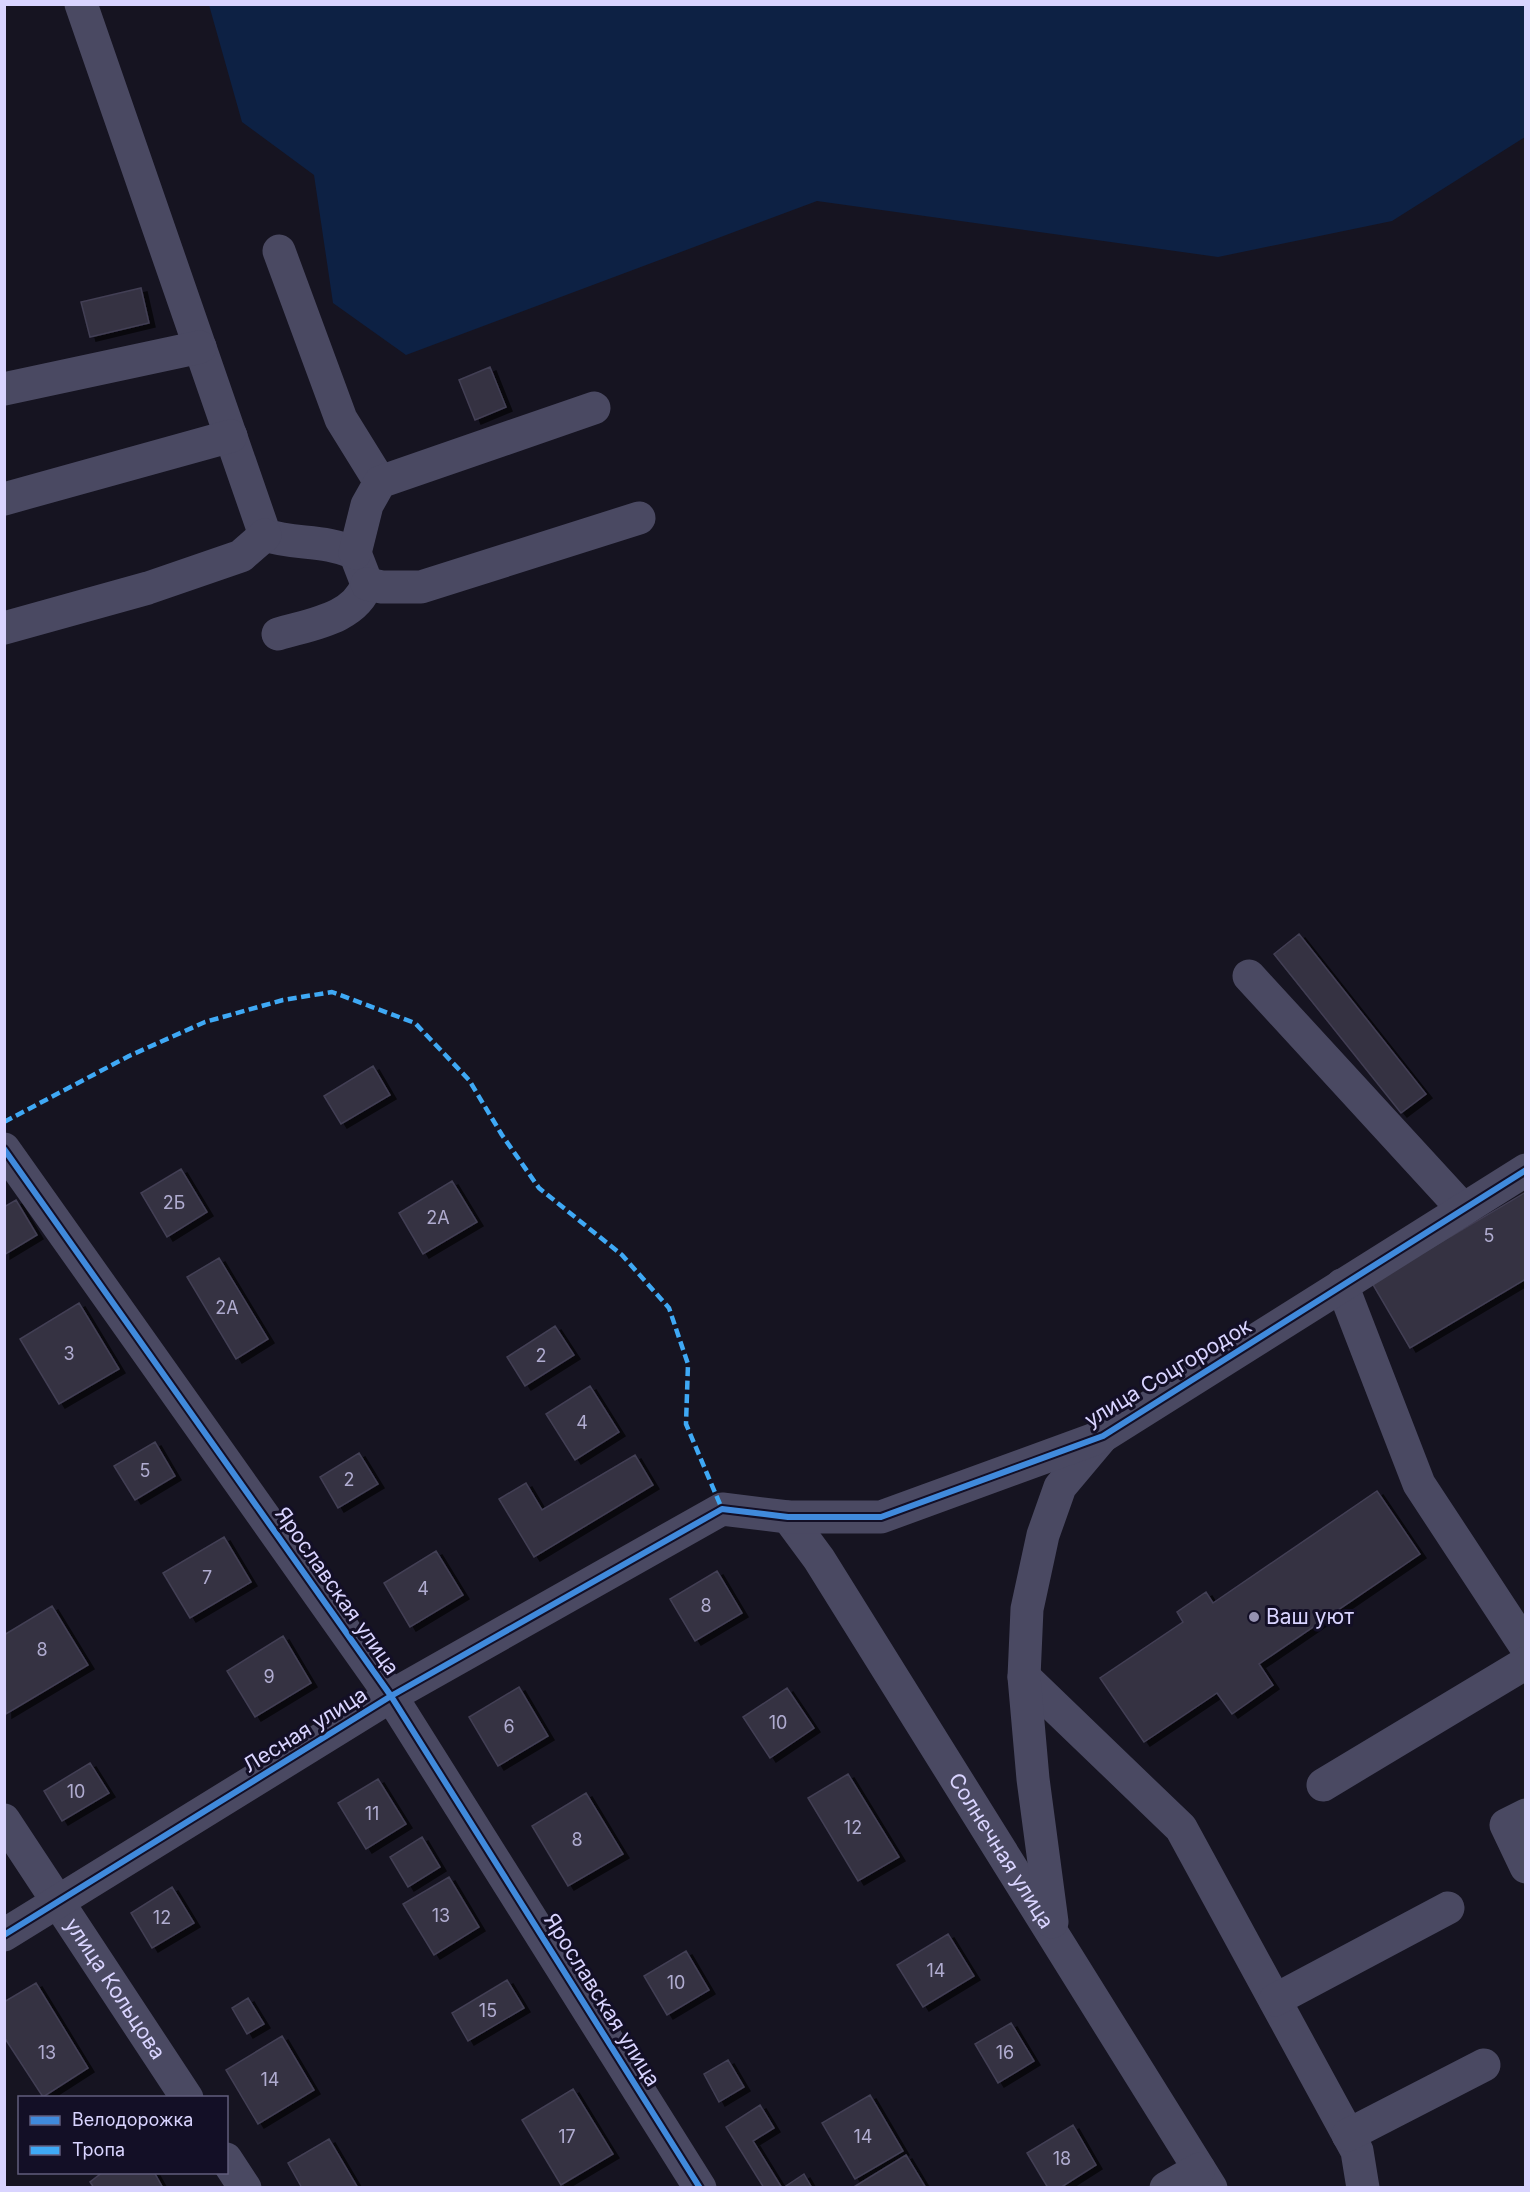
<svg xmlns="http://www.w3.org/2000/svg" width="1530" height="2192" viewBox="0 0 1530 2192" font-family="Inter,sans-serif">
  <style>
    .water { fill: #0d2144 }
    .building { fill: #343243; stroke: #433f54; stroke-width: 1.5; filter: url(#shadow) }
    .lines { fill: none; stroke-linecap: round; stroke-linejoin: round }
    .minor { stroke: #4a4962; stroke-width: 33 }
    .quiet { stroke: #3fa9f5; stroke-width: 4.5; stroke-dasharray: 9 4.5; stroke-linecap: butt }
    .cycleway-casing { stroke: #130f26; stroke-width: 10 }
    .cycleway { stroke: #408adc; stroke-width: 6 }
    .poi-dot { fill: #9591b1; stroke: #130f26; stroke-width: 2 }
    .labels { text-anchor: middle; stroke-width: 6; stroke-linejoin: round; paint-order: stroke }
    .number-label { font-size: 18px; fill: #b0acd0 }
    .street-label { font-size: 21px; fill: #d9d4ff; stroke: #130f26 }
    .poi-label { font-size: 21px; fill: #d9d4ff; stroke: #130f26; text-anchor: start }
  </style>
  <defs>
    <filter id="shadow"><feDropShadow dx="6" dy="4" stdDeviation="0" flood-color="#0009"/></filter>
  </defs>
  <rect width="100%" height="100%" fill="#161421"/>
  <!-- water -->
  <path class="water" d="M 209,5 L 1525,5 L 1525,137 L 1392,221 L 1218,257 L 817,201 L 406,355 L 333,303 L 314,175 L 242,122 Z"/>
  <!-- building -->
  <path class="building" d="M 141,288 L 149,323 L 90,337 L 81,302 Z
    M 490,367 L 506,407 L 475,420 L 459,380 Z
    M 1299,934 L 1426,1094 L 1401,1113 L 1274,954 Z
    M 373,1066 L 390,1095 L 341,1124 L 324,1096 Z
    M 181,1169 L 207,1212 L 167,1237 L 141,1193 Z
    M 452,1181 L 477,1222 L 423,1254 L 399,1213 Z
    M 1526,1192 L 1526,1279 L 1410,1348 L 1372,1283 Z
    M 16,1200 L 37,1235 L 4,1255 L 4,1207 Z
    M 219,1258 L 268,1339 L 236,1359 L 187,1277 Z
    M 79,1303 L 119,1369 L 59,1404 L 20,1339 Z
    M 555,1326 L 574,1355 L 525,1386 L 507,1357 Z
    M 590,1386 L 619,1432 L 575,1460 L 546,1414 Z
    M 155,1442 L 175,1476 L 135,1500 L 114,1466 Z
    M 359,1453 L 378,1484 L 338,1508 L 320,1477 Z
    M 635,1455 L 653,1485 L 534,1557 L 499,1499 L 526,1483 L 542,1510 Z
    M 1377,1491 L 1420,1554 L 1259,1664 L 1273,1685 L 1232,1714 L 1217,1693 L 1144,1742 L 1100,1678 L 1183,1622 L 1177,1612 L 1206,1592 L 1213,1603 Z
    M 224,1537 L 251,1582 L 190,1618 L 163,1573 Z
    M 436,1551 L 463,1595 L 410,1627 L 384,1583 Z
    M 717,1571 L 742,1613 L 695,1641 L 670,1599 Z
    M 52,1606 L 88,1665 L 6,1714 L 4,1635 Z
    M 283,1636 L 311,1683 L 255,1717 L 227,1671 Z
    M 519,1687 L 548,1736 L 498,1766 L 469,1717 Z
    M 787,1688 L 814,1728 L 770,1758 L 743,1717 Z
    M 90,1763 L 109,1793 L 62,1821 L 44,1791 Z
    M 848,1774 L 899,1857 L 858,1881 L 808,1798 Z
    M 378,1779 L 406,1824 L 366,1849 L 338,1803 Z
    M 586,1793 L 623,1854 L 568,1886 L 532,1826 Z
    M 422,1837 L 440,1867 L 408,1887 L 390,1857 Z
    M 449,1877 L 479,1927 L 434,1955 L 403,1904 Z
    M 172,1887 L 194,1923 L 152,1948 L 131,1913 Z
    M 948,1934 L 974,1976 L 923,2007 L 897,1965 Z
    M 686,1951 L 709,1990 L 667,2015 L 644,1976 Z
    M 507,1980 L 524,2008 L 468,2041 L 452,2013 Z
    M 36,1983 L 88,2068 L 43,2097 L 4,2037 L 4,2002 Z
    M 248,1998 L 264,2024 L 247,2034 L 232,2008 Z
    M 1011,2023 L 1034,2061 L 998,2083 L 975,2044 Z
    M 282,2036 L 314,2090 L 258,2124 L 226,2070 Z
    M 728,2060 L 744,2087 L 719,2102 L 704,2074 Z
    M 573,2089 L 613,2154 L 561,2185 L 522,2120 Z
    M 870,2095 L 903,2151 L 855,2179 L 822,2123 Z
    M 760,2105 L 774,2128 L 753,2141 L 782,2188 L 764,2188 L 726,2127 Z
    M 1073,2125 L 1096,2165 L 1060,2188 L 1048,2188 L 1027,2153 Z
    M 329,2139 L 358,2188 L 302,2188 L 288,2163 Z
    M 906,2155 L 926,2188 L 852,2188 Z
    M 103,2172 L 154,2172 L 163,2188 L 94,2188 L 90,2182 Z
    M 804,2174 L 812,2188 L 783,2188 Z"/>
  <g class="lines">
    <!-- minor -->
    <g class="minor">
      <path d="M 81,4 L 265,535 C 295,545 323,539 355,553 L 367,584 C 355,619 311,624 278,634"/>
      <path d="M 279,251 L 341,419 L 380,482"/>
      <path d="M 4,389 L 200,347"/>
      <path d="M 4,499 L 231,436"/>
      <path d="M 355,553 L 367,505 L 380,482 L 594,408"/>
      <path d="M 367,584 L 382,587 L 421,587 L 639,518"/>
      <path d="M 4,628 L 148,588 L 241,556 L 265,535"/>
      <path d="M 1249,976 L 1463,1209"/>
      <path d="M 4,1149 L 391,1696 L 700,2188"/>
      <path d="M 1342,1285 L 1419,1484 L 1526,1647"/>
      <path id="s1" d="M 788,1517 L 819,1559 L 1211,2188"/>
      <path d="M 1024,1677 L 1181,1828 L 1357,2151 L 1363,2188"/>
      <path d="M 1323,1785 L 1526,1663"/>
      <path d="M 1526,1815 L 1506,1825 L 1526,1867"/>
      <path id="s2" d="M 4,1820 L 187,2098"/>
      <path d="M 1052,1922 L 1033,1779 L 1024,1677 L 1027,1609 L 1043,1535 L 1060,1487 L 1102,1437"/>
      <path d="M 4,1935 L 391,1696 L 722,1509 L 788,1517 L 881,1517 L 1103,1436 L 1526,1170"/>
      <path d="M 1275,2000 L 1448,1908"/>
      <path d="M 1348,2135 L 1484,2065"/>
      <path d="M 226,2159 L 245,2188"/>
      <path d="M 1166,2188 L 1199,2169"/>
    </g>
    <!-- quiet -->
    <path class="quiet" d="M 4,1122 L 129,1056 L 205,1022 L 283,1000 L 332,992 L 415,1023 L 469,1080 L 502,1135 L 539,1188 L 622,1255 L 669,1308 L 688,1364 L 686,1424 L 722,1509"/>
    <!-- cycleway casing -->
    <g class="cycleway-casing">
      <path id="cycleway" d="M 4,1149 L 391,1696 L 700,2188
        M 4,1935 L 391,1696 L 722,1509 L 788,1517 L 881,1517 L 1103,1436 L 1526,1170"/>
    </g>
    <!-- cycleway -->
    <use href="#cycleway" class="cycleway"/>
  </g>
  <!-- markers -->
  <circle class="poi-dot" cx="1254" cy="1617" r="6"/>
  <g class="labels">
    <!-- number labels -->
    <g class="number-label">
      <text x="174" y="1209">2Б</text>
      <text x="438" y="1224">2А</text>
      <text x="1489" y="1242">5</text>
      <text x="227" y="1314">2А</text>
      <text x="69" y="1360">3</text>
      <text x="541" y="1362">2</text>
      <text x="582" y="1429">4</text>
      <text x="145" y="1477">5</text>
      <text x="349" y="1486">2</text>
      <text x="207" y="1584">7</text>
      <text x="423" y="1595">4</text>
      <text x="706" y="1612">8</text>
      <text x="42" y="1656">8</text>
      <text x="269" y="1683">9</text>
      <text x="778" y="1729">10</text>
      <text x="509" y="1733">6</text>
      <text x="76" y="1798">10</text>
      <text x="372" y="1820">11</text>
      <text x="853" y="1834">12</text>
      <text x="577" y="1846">8</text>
      <text x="441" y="1922">13</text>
      <text x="162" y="1924">12</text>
      <text x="936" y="1977">14</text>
      <text x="676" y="1989">10</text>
      <text x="488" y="2017">15</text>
      <text x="47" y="2059">13</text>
      <text x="1005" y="2059">16</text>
      <text x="270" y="2086">14</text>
      <text x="567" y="2143">17</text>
      <text x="863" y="2143">14</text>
      <text x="1062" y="2165">18</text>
    </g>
    <!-- street labels -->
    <g class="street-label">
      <text transform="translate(1168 1373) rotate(-31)" y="7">улица Соцгородок</text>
      <text transform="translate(337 1591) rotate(55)" y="7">Ярославская улица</text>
      <text transform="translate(305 1730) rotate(-32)" y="7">Лесная улица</text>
      <text dy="7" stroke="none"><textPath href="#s1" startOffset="396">Солнечная улица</textPath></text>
      <text dy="7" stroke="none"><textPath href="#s2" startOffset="202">улица Кольцова</textPath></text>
      <text transform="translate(602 2000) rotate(58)" y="7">Ярославская улица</text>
    </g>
    <!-- poi labels -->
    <g class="poi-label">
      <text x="1266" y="1624">Ваш уют</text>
    </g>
  </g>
  <!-- border -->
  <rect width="1530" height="2192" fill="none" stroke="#d9d4ff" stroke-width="12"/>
  <!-- legend -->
  <rect x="18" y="2096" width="210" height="78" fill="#130f26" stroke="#625e7d" stroke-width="1.5"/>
  <rect x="30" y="2116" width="30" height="9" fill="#408adc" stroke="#625e7d" stroke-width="1.5"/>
  <text x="72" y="2126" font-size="18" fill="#d9d4ff">Велодорожка</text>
  <rect x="30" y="2146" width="30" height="9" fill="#3fa9f5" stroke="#625e7d" stroke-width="1.5"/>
  <text x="72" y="2156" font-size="18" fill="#d9d4ff">Тропа</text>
</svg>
